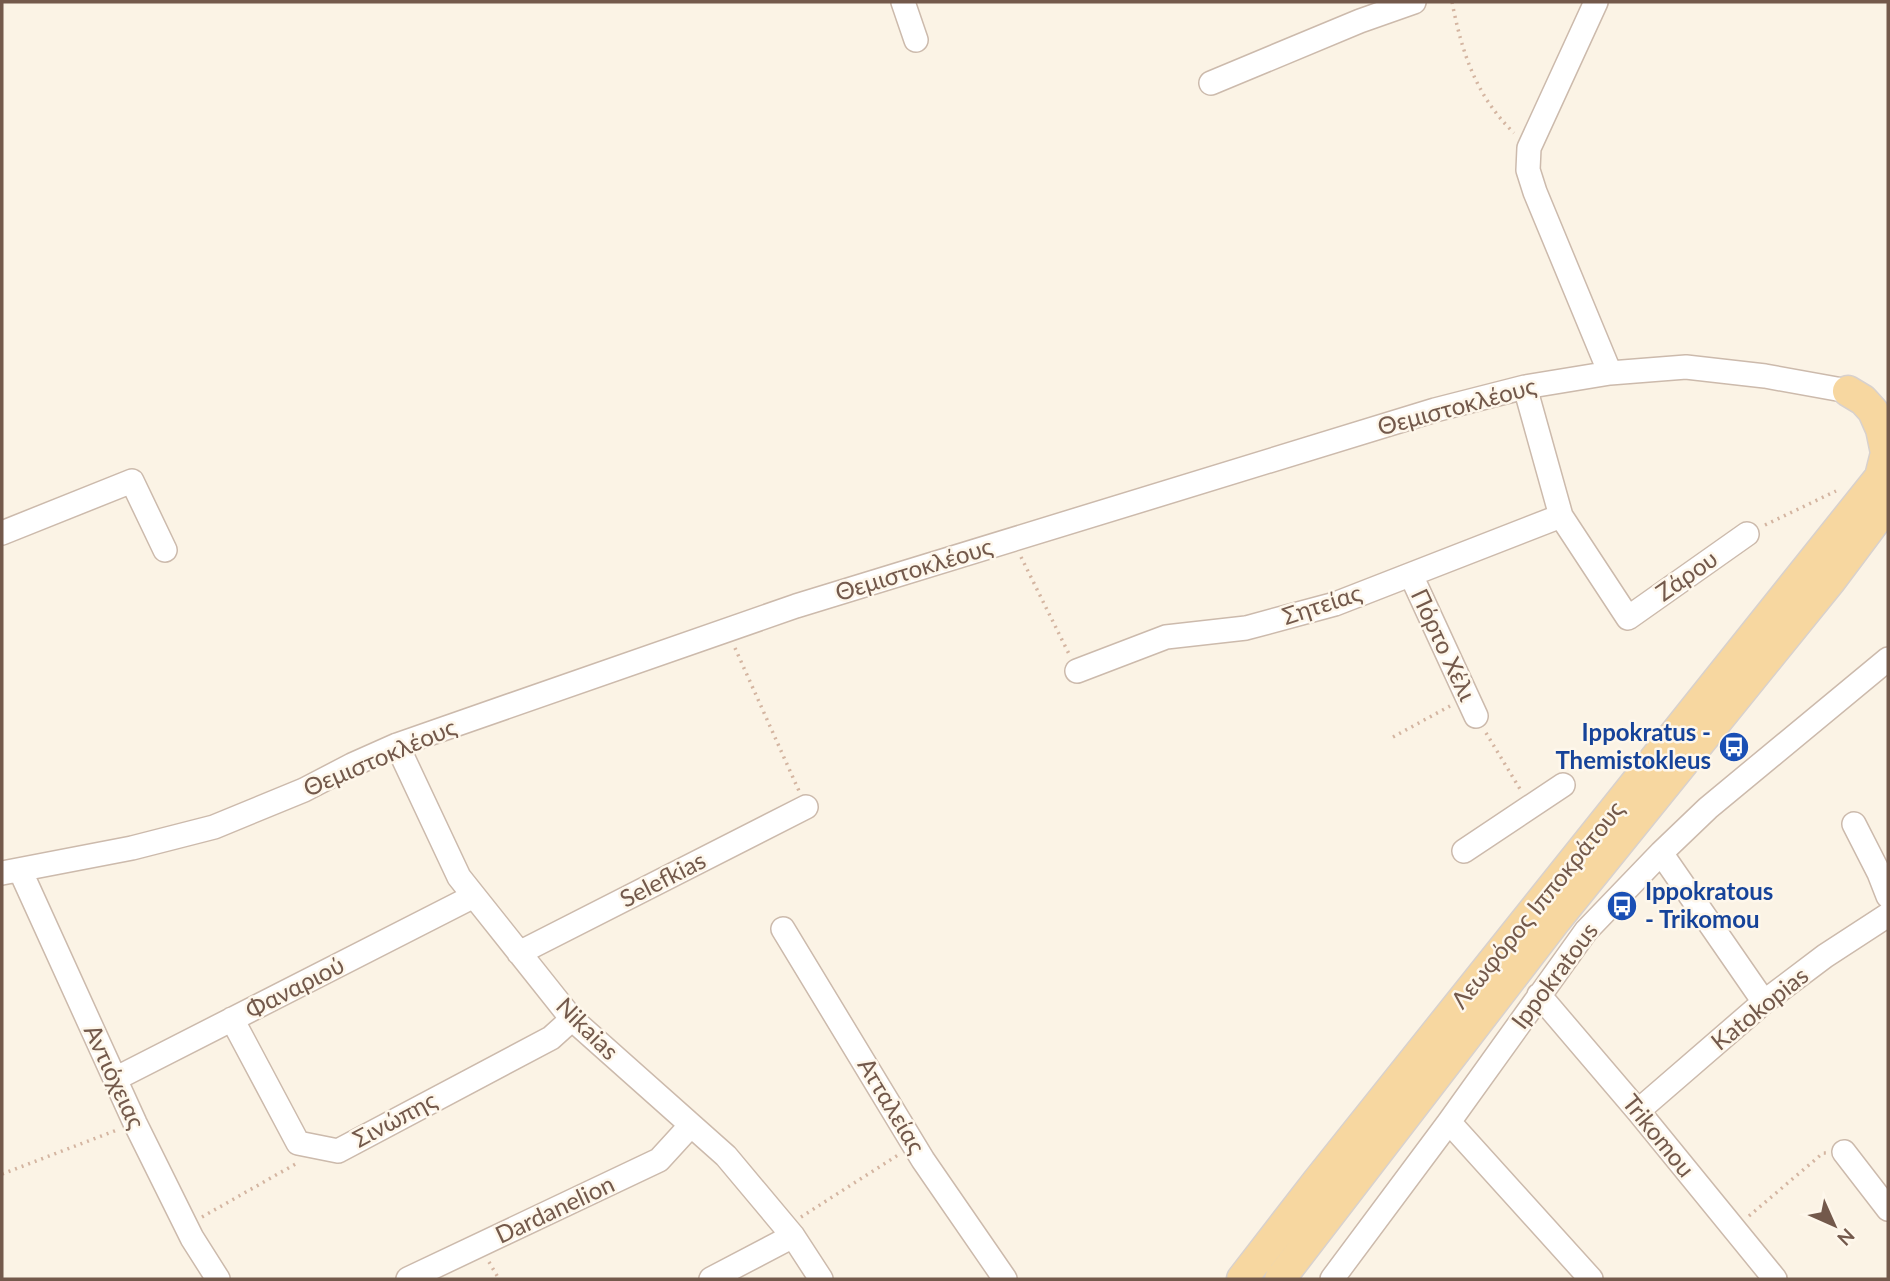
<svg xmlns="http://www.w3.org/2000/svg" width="1890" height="1281" viewBox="0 0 1890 1281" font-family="Lato,sans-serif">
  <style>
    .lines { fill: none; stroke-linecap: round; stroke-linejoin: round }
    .minor-casing { stroke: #ccbaac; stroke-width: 26 }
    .major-casing { stroke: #d8d1cd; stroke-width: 33 }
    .path { stroke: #d4b5a1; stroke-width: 3.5; stroke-dasharray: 2 5; stroke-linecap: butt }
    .minor { stroke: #fff; stroke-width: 23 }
    .major { stroke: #f7d7a0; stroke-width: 30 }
    .labels { text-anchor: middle; stroke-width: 5; stroke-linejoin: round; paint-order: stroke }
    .street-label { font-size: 24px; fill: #73594b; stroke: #fef7eb }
    .transit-label { font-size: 24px; font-weight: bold; fill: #164399; stroke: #fef7eb; text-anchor: end }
  </style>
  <rect width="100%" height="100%" fill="#fbf3e5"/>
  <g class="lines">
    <!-- minor casing -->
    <g class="minor-casing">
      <path id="minor" d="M 903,2 L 916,40
        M 1596,2 L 1529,148 L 1528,170 L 1535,192 L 1610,373
        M 1211,83 L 1360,21 L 1414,2
        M 1525,387 L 1561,516 L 1628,618 L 1747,534
        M 2,533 L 132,481 L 165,550
        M 1411,575 L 1476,716
        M 1077,671 L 1166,637 L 1246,628 L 1335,604 L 1561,516
        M 397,745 L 459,877 L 572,1019 L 726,1156 L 793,1236 L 821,1279
        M 1854,824 L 1879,873 L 1888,896
        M 1464,851 L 1563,785
        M 1661,853 L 1764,1002
        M 20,870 L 135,1123 L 192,1238 L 218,1279
        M 2,873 L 132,848 L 214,827 L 304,790 L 352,765 L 397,745 L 796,606 L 1435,410 L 1525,387 L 1610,373 L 1686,367 L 1765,376 L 1848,391
        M 783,929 L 923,1160 L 1005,1279
        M 519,953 L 806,807
        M 1539,995 L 1638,1111 L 1775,1279
        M 232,1019 L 298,1143 L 338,1151 L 551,1038 L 572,1019
        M 115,1079 L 474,896
        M 1638,1111 L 1764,1002 L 1825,956 L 1888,915
        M 1449,1122 L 1591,1279
        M 1844,1152 L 1888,1209
        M 408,1279 L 659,1160 L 691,1125
        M 711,1279 L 793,1236
        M 1332,1279 L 1449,1122 L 1586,931 L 1661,853 L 1708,808 L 1888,659"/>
    </g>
    <!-- major casing -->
    <g class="major-casing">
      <path id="major" d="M 1848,391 L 1863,400 L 1873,411 L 1881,429 L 1886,453 L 1880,477
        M 1242,1279 L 1317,1182 L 1888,467
        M 1280,1279 L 1556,920 L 1831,580 L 1888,504"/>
    </g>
    <!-- path -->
    <path class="path" d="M 1452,2 C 1462,53 1476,96 1514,133
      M 1765,525 L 1836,491
      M 1021,557 L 1069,654
      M 735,648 L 799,791
      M 1486,733 L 1520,789
      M 1393,737 L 1450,706
      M 2,1174 L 117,1130
      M 1749,1216 L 1823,1153 L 1827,1153
      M 202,1217 L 299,1162
      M 801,1217 L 898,1155
      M 489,1262 L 499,1279"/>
    <!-- minor -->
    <use href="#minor" class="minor"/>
    <!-- major -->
    <use href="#major" class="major"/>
  </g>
  <!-- icons -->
  <defs>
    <g id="bus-disc" transform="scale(1.575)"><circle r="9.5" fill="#1a4fb4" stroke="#fef7eb"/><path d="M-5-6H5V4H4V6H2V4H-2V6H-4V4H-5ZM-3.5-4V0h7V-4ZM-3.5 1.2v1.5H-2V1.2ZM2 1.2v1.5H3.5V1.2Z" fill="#fff"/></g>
  </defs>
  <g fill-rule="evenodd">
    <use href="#bus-disc" x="1734" y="747"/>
    <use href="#bus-disc" x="1622" y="906"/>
  </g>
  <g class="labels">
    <!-- street labels -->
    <g class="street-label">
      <text transform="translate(1457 407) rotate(-15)" y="8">Θεμιστοκλέους</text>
      <text transform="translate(914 570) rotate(-17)" y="8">Θεμιστοκλέους</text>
      <text transform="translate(1687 576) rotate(-35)" y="8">Ζάρου</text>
      <text transform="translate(1322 605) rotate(-18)" y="8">Σητείας</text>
      <text transform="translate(1443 645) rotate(65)" y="8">Πόρτο Χέλι</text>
      <text transform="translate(380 758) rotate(-23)" y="8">Θεμιστοκλέους</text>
      <text transform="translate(663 880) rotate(-27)" y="8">Selefkias</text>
      <text transform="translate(1538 905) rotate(-51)" y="8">Λεωφόρος Ιπποκράτους</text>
      <text transform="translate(1555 976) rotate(-53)" y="8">Ippokratous</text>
      <text transform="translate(295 988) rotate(-27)" y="8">Φαναριού</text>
      <text transform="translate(1760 1009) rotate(-39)" y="8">Katokopias</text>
      <text transform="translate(587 1029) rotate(45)" y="8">Nikaias</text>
      <text transform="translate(114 1077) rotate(65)" y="8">Αντιόχειας</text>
      <text transform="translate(891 1106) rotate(59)" y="8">Ατταλείας</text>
      <text transform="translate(395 1120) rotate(-28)" y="8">Σινώπης</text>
      <text transform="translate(1658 1136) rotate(51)" y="8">Trikomou</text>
      <text transform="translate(555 1210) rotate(-25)" y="8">Dardanelion</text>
    </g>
    <!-- transit labels -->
    <g class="transit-label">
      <text x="1711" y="741">Ippokratus -<tspan x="1711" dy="28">Themistokleus</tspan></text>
      <text x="1645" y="900" text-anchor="start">Ippokratous<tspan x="1645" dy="28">- Trikomou</tspan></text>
    </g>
  </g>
  <!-- border -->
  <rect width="1890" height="1281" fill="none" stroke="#73594b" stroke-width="7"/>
  <!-- north arrow -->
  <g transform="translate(1834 1225) rotate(135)" stroke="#fef7eb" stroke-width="5" paint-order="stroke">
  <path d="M0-5L12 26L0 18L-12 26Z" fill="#73594b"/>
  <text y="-10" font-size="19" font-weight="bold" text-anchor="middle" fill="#73594b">N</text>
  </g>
</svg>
